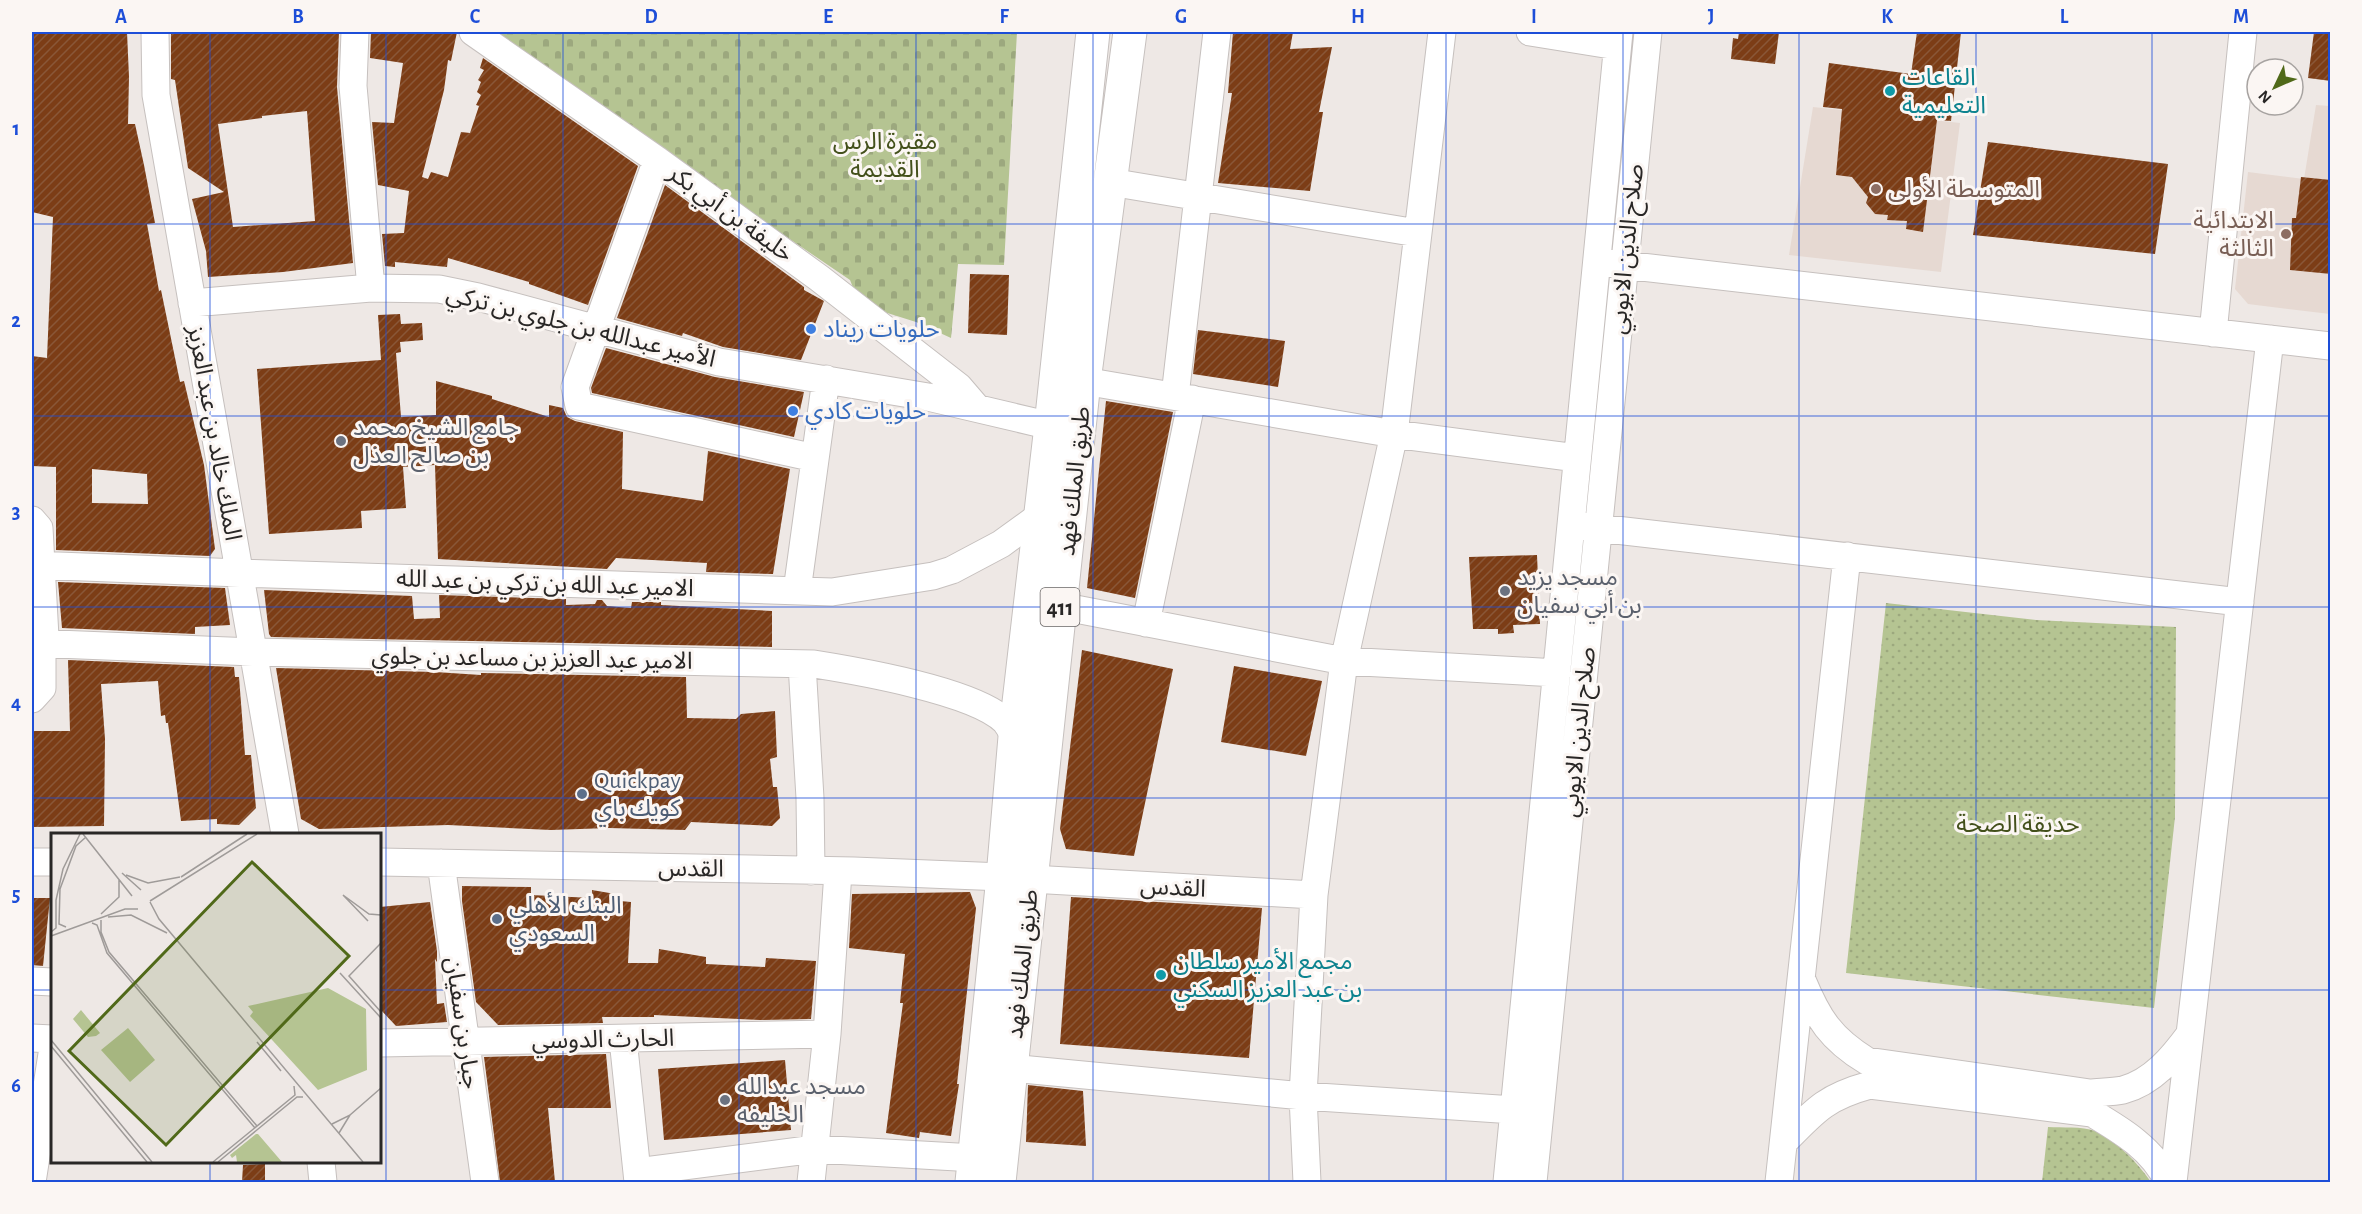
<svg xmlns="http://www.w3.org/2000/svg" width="2362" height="1214" viewBox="0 0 2362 1214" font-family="'Alegreya Sans','Noto Sans Arabic',sans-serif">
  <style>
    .built { fill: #e6d9d2 }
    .cemetery { fill: url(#cemetery-stones) }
    .park { fill: url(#park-dots) }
    .building { fill: url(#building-hatch); fill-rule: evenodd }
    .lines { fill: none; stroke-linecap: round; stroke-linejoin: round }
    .minor-casing { stroke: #c6c0be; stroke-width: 29 }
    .major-casing { stroke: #c6c0be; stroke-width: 35 }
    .minor { stroke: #fff; stroke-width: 27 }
    .major { stroke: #fff; stroke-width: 33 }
    .grid { fill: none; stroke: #1d4ed8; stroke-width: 1.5; stroke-opacity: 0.55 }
    .culture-dot { fill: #0f9aa8; stroke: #fbf6f3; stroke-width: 2 }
    .education-dot { fill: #8d6e63; stroke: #fbf6f3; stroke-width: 2 }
    .shop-dot { fill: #3f7fe0; stroke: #fbf6f3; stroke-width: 2 }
    .worship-dot { fill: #6b7280; stroke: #fbf6f3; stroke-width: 2 }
    .service-dot { fill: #5c6f8a; stroke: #fbf6f3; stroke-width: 2 }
    .labels { text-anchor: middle; stroke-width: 6; stroke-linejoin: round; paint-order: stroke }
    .shield { fill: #fbf6f3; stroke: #686564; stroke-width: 1.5 }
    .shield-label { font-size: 22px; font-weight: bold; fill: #292726 }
    .culture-label { font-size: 24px; fill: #0d838f; stroke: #fbf6f3; text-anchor: start }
    .park-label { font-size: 24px; fill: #43501b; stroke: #fbf6f3 }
    .education-label { font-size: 24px; fill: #785e54; stroke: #fbf6f3; text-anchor: start }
    .street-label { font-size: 24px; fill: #292726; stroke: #fbf6f3 }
    .shop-label { font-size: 24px; fill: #366cbe; stroke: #fbf6f3; text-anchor: start }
    .worship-label { font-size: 24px; fill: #5b616d; stroke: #fbf6f3; text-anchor: start }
    .service-label { font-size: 24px; fill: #4e5e75; stroke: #fbf6f3; text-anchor: start }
    .inset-road { fill: none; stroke: #9f9b99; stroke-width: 1.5 }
    .view { fill: #506919; fill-opacity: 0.15; stroke: #506919; stroke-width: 3 }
    .inset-edge { fill: none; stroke: #292726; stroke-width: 3 }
    .neatline { fill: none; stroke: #1d4ed8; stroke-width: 2 }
    .grid-label { font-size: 20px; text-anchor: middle; font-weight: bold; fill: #1d4ed8 }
  </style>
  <defs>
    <pattern id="cemetery-stones" width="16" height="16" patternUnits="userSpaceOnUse" patternTransform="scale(1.5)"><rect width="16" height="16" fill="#b5c492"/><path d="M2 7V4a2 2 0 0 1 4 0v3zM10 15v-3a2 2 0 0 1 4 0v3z" fill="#9ca87e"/></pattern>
    <pattern id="park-dots" width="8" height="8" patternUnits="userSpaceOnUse" patternTransform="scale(1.5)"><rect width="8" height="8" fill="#b5c492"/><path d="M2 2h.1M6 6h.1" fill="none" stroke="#9ca87e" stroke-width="1.8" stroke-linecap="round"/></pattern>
    <pattern id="building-hatch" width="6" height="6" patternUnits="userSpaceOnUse" patternTransform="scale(1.5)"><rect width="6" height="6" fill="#7c3d16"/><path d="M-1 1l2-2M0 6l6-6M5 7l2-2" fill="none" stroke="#895738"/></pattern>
  </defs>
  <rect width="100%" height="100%" fill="#eee8e5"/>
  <!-- built -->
  <path class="built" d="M 2316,105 L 2330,106 L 2330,314 L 2248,304 L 2235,289 L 2248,172 L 2304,179 Z
    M 1813,107 L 1960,123 L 1941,272 L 1789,255 Z"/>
  <!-- cemetery -->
  <path class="cemetery" d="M 485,32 L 1017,32 L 1004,265 L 958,264 L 951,338 L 916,322 L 881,311 L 856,295 L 850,280 Z"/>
  <!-- park -->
  <path class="park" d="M 1886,603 L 2036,620 L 2176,627 L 2175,817 L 2154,1008 L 1846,973 Z
    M 2048,1127 C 2062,1128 2082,1126 2095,1131 C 2118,1142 2137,1162 2151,1182 L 2042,1182 Z"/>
  <!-- building -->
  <path class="building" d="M 34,32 L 127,32 L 129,77 L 128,124 L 135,124 L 144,165 L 155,223 L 147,224 L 159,291 L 161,290 L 180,382 L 184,381 L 204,465 L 215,549 L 210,556 L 56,550 L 56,467 L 32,466 L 32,356 L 47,358 L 53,217 L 32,212 L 32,40 ZM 92,469 L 147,474 L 148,504 L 92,503 Z
    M 171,32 L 339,32 L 337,87 L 353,263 L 283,272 L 208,277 L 206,251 L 192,199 L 224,192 L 188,168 L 175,80 L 171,79 ZM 307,111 L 315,221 L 233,227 L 218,124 L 262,118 L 262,116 Z
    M 371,32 L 457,32 L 451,61 L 448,60 L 444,90 L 422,177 L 428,179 L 431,172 L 448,177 L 461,132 L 470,133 L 479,106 L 476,105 L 481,95 L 477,92 L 481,82 L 478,80 L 484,70 L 480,68 L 483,58 L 638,166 L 588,305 L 529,284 L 529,282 L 448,258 L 447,267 L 395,262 L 395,267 L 385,266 L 382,234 L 404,233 L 409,191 L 378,185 L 372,122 L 394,123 L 403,63 L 370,58 Z
    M 1233,32 L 1293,32 L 1290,49 L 1332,47 L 1319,112 L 1323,112 L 1310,191 L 1218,183 L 1232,93 L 1228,93 Z
    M 1739,32 L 1779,32 L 1775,64 L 1731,59 L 1733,38 L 1738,39 Z
    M 1917,32 L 1961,32 L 1951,121 L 1937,120 L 1923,232 L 1906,229 L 1907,221 L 1887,220 L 1888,215 L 1875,214 L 1866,203 L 1868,197 L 1852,177 L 1836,175 L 1842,109 L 1823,107 L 1829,63 L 1911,74 Z
    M 2314,32 L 2331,32 L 2331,81 L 2308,78 Z
    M 1988,142 L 2168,164 L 2155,254 L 1973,235 Z
    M 2301,177 L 2331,180 L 2331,274 L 2290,270 L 2292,218 L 2296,218 Z
    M 665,185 L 804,287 L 804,290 L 824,301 L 801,360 L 723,347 L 683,333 L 682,336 L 617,318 Z
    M 970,274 L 1009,275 L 1007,335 L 968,333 Z
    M 400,314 L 401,324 L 422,323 L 423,340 L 400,342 L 401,352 L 396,353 L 401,417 L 436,415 L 436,381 L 492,396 L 492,399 L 549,417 L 549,405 L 563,408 L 567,417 L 575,421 L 623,432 L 622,489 L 703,501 L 708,451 L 790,469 L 773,574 L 706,572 L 707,563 L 616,558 L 607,569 L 438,559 L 435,465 L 403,467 L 406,508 L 361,511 L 362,528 L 269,534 L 257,369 L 381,360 L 378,315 Z
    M 1198,330 L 1285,341 L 1278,387 L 1193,374 Z
    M 606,348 L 715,377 L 804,392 L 794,437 L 592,393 L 591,388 Z
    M 1106,401 L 1173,412 L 1135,598 L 1087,588 Z
    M 1537,555 L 1540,624 L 1513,625 L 1514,633 L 1498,634 L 1498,629 L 1473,629 L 1469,557 Z
    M 58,582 L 225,588 L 230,625 L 195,627 L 195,634 L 62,628 Z
    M 264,590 L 412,596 L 414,619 L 440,618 L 439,595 L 566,599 L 566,605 L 595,604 L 597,600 L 602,600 L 607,606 L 631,608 L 632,602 L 661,602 L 661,605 L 772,611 L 772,647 L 271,637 L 269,634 Z
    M 1082,650 L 1173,669 L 1134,856 L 1066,849 L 1060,829 Z
    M 68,660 L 234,667 L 235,677 L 239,677 L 245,755 L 251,755 L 256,808 L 239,825 L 217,824 L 217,819 L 181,821 L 168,723 L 166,723 L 165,715 L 161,716 L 158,681 L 101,684 L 105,739 L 104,826 L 32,827 L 32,731 L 70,731 Z
    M 1234,666 L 1322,681 L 1306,756 L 1221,742 Z
    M 276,668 L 435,672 L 481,675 L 481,673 L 686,677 L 687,718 L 736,719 L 741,714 L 775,711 L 777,757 L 770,759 L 773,787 L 777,787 L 780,818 L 772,826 L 691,822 L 685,830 L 609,828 L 551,830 L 448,825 L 319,829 L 301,819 Z
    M 462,886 L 531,887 L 531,895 L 592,898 L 592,890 L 621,895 L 620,901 L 631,902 L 628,963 L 658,963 L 659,949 L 706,957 L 706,964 L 765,967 L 766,958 L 816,961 L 811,1019 L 760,1020 L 654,1015 L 654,1017 L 602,1017 L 603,1023 L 498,1025 L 476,1002 L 462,901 Z
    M 970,892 L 976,908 L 957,1084 L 959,1084 L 951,1136 L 920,1132 L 919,1138 L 886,1133 L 903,1003 L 900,1003 L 905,954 L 849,948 L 852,894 Z
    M 1071,897 L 1262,908 L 1249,1058 L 1060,1044 Z
    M 32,898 L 50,898 L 43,966 L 32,965 Z
    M 430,902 L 437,951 L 437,962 L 435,959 L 437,1004 L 444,1003 L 447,1022 L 396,1026 L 380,1009 L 380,907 Z
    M 606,1054 L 611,1108 L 548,1108 L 555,1182 L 500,1182 L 484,1057 Z
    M 785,1060 L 791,1130 L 664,1140 L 658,1069 Z
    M 1028,1085 L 1083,1091 L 1086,1146 L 1026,1142 Z
    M 265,1164 L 265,1182 L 242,1182 L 243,1165 Z"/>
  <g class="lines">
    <!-- minor casing -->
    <g class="minor-casing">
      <path id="minor" d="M 155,32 L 156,95 L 285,834
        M 355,32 L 353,86 L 371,288
        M 473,32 L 657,160 L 819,278 L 959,387 L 977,408
        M 1530,32 L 1617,46
        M 657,160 L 575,387 L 579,406 L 815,458
        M 1110,182 L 1417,233
        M 1607,263 L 2330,346
        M 192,303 L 371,288 L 439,289 L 478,297 L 719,362 L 928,397 L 1051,426
        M 2213,333 L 2243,32
        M 1084,381 L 1394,434 L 1577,458
        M 1175,396 L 1217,32
        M 32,520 L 39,528 L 45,637 L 42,643 L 42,688 L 32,699
        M 1581,526 L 2240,602
        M 32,565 L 240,573 L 832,592 L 933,576 L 952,570 L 1001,544 L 1041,515
        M 797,591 L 826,379
        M 1060,606 L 1344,661 L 1557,673
        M 1146,623 L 1192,399
        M 32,643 L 253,652 L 814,664 C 858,671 974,691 1005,721 C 1009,726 1012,732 1015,737
        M 802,664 L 810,798 L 811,871
        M 32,862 L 52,862
        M 380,862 L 854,871 L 1003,877
        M 441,863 L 485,1182
        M 1031,879 L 1314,895
        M 1802,980 C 1818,1019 1831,1039 1867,1061 L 2090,1093 C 2101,1092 2113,1092 2123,1090 C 2153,1082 2173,1057 2190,1034
        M 32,981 L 52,982
        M 32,1038 L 52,1039
        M 623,1039 L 638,1182
        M 380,1043 L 827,1034
        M 1011,1068 L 1303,1096 L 1514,1110
        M 1784,1142 C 1815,1110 1826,1097 1870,1085 L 2092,1113 C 2121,1130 2154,1150 2168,1182
        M 321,1162 L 323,1182
        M 637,1172 L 815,1149 L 975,1158
        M 32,1182 L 52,1054
        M 811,1182 L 827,1034 L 838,872
        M 1307,1182 L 1303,1096 L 1314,895 L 1344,661 L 1394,434 L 1442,32
        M 1507,1182 L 1619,32
        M 1533,1182 L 1648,32
        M 1779,1182 L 1847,556
        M 2173,1182 L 2270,339"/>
    </g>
    <!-- major casing -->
    <g class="major-casing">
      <path id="major" d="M 972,1182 L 1003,877 L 1015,737 L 1051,426 L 1093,32
        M 999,1182 L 1084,381 L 1130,32"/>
    </g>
    <!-- minor -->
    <use href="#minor" class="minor"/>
    <!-- major -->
    <use href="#major" class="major"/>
  </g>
  <!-- grid -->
  <path class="grid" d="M 210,32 L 210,834M 386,32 L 386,1182M 563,32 L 563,1182M 739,32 L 739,1182M 916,32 L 916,1182M 1093,32 L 1093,1182M 1269,32 L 1269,1182M 1446,32 L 1446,1182M 1623,32 L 1623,1182M 1799,32 L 1799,1182M 1976,32 L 1976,1182M 2152,32 L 2152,1182M 32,224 L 2330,224M 32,416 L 2330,416M 32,607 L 2330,607M 32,798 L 2330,798M 32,990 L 52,990M 380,990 L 2330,990M 210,1162 L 210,1182"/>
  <!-- markers -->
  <g class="culture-dot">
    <circle cx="1890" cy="91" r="6"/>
    <circle cx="1161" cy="975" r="6"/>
  </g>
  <g class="education-dot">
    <circle cx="1876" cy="189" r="6"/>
    <circle cx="2286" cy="234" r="6"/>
  </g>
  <g class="shop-dot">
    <circle cx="811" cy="329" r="6"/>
    <circle cx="793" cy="411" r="6"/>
  </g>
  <g class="worship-dot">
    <circle cx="341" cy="441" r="6"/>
    <circle cx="1505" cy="591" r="6"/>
    <circle cx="725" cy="1100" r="6"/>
  </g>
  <g class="service-dot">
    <circle cx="582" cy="794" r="6"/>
    <circle cx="497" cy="919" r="6"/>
  </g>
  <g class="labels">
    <!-- shield labels -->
    <rect class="shield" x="1040.5" y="588" width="39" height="38" rx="4.5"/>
    <g class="shield-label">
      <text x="1060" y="615">411</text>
    </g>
    <!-- culture labels -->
    <g class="culture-label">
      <text x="1902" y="85">القاعات<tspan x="1902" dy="28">التعليمية</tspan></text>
      <text x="1173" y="969">مجمع الأمير سلطان<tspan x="1173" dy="28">بن عبد العزيز السكني</tspan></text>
    </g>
    <!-- park labels -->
    <g class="park-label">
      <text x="885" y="149">مقبرة الرس<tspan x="885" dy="28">القديمة</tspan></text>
      <text x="2018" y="832">حديقة الصحة</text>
    </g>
    <!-- education labels -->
    <g class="education-label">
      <text x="1888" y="197">المتوسطة الأولى</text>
      <text x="2274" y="228" text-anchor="end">الابتدائية<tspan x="2274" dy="28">الثالثة</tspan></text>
    </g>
    <!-- street labels -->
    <g class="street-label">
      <text transform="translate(731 213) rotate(36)" y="8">خليفة بن أبي بكر</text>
      <text transform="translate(1626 249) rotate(-84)" y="8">صلاح الدين الايوبي</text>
      <text transform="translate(581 326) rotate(14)" y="8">الأمير عبدالله بن جلوي بن تركي</text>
      <text transform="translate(215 433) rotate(80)" y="8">الملك خالد بن عبد العزيز</text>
      <text transform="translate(1074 481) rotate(-84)" y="8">طريق الملك فهد</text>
      <text transform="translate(545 583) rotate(2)" y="8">الامير عبد الله بن تركي بن عبد الله</text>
      <text transform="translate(532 658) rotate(1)" y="8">الامير عبد العزيز بن مساعد بن جلوي</text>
      <text transform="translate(1578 732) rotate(-84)" y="8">صلاح الدين الايوبي</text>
      <text transform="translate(691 868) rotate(1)" y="8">القدس</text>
      <text transform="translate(1173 887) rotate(3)" y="8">القدس</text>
      <text transform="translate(1022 964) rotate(-84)" y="8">طريق الملك فهد</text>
      <text transform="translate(463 1023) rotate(82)" y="8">جبار بن سفيان</text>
      <text transform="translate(603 1039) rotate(-1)" y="8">الحارث الدوسي</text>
    </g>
    <!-- shop labels -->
    <g class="shop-label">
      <text x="823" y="337">حلويات ريناد</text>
      <text x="805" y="419">حلويات كادي</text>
    </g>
    <!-- worship labels -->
    <g class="worship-label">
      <text x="353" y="435">جامع الشيخ محمد<tspan x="353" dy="28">بن صالح العذل</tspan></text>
      <text x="1517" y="585">مسجد يزيد<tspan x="1517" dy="28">بن أبي سفيان</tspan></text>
      <text x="737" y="1094">مسجد عبدالله<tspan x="737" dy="28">الخليفه</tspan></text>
    </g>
    <!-- service labels -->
    <g class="service-label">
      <text x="594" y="788">Quickpay<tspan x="594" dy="28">كويك باي</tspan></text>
      <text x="509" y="913">البنك الأهلي<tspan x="509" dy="28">السعودي</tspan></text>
    </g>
  </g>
  <!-- overview -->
  <g transform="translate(51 833)">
    <rect width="330" height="330" fill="#eee8e5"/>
    <path d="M 277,155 L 315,176 L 316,237 L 267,257 L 199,183 L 202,179 L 197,173 Z" fill="#b5c492"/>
    <path d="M 30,177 L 49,200 L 45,203 L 37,204 L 22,186 ZM 77,195 L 104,227 L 79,249 L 50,217 Z" fill="#b5c492"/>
    <path d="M 205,301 L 207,301 L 231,329 L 186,329 L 185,322 L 181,325 L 179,322 Z" fill="#b5c492"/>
    <path class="inset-road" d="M 32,1 L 81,63M 71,40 L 90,57M 75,42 L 97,50 L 129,44M 130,44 L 196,1M 292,62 L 318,81 L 330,82M 292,62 L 317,88M 99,68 L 206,1M 99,69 L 108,86 L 312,329M 50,81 L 68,64 L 68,47M 57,84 L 80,82 L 116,100M 50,87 L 50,99 L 58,119 L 206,293M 41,90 L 46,92 L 56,120 L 204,295M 15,94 L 8,91 L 9,56 L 25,13 L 35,4M 0,99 L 5,95 L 5,67 L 12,36 L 29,1M 0,103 L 74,76 L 87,76M 330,110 L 298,143 L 330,179M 289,140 L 330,185M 0,207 L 101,329M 206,209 L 230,238M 0,213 L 96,329M 299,282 L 330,255M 281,291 L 299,282 L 288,300M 162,329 L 244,262 L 243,253M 167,329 L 246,264 L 252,264"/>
    <path class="view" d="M 201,29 L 298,123 L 115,312 L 18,218 Z"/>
    <rect width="330" height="330" class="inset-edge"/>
  </g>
  <!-- border -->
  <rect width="2362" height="1214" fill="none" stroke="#fbf6f3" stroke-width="66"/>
  <!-- north arrow -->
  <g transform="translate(2275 87) rotate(226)"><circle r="28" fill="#fbf6f3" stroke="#a7a3a1" stroke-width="1.5"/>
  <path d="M0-4.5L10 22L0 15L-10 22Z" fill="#506919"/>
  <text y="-9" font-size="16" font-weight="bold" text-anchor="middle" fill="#292726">N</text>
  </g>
  <rect x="33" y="33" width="2296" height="1148" class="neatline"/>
  <g class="grid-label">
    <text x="121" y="23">A</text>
    <text x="298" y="23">B</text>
    <text x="475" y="23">C</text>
    <text x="651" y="23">D</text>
    <text x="828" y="23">E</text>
    <text x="1004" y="23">F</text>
    <text x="1181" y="23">G</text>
    <text x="1358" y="23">H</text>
    <text x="1534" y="23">I</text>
    <text x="1711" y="23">J</text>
    <text x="1887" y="23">K</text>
    <text x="2064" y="23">L</text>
    <text x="2241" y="23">M</text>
    <text x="16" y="135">1</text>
    <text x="16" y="327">2</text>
    <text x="16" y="518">3</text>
    <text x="16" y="709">4</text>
    <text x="16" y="901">5</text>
    <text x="16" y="1092">6</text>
  </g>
</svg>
